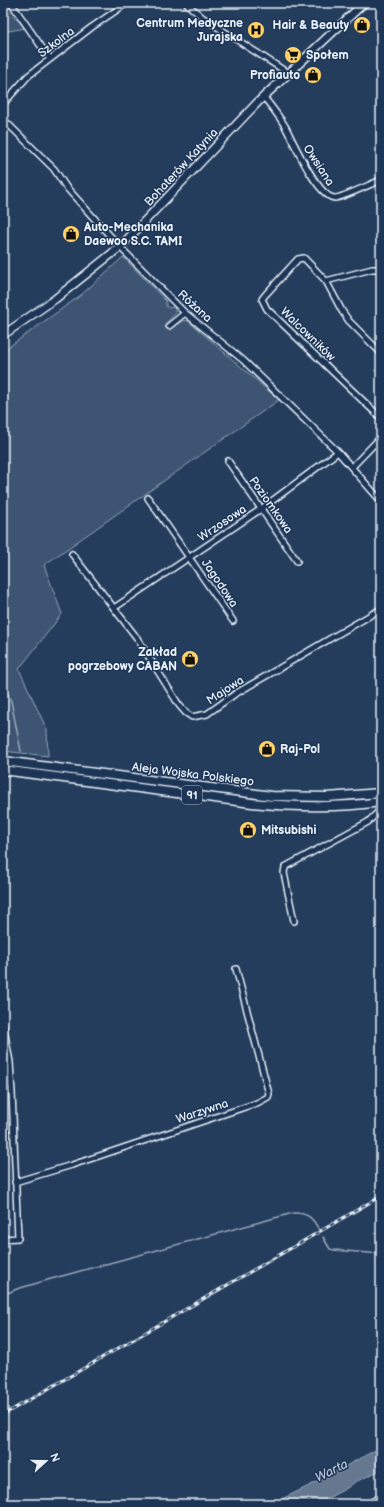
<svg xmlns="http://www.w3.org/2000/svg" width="384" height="1507" viewBox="0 0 384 1507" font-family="'Balsamiq Sans',sans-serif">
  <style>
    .green { fill: #3e5472; stroke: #93a2b5 }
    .water { fill: #657890; stroke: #99a8ba }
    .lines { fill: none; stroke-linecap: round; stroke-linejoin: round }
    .stream { stroke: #99a8ba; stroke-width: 1.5 }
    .street-casing { stroke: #e8f1f8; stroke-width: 8 }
    .secondary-casing { stroke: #e8f1f8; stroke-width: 10 }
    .primary-casing { stroke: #e8f1f8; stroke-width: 11 }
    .street { stroke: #1d3557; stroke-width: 5 }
    .secondary { stroke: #1d3557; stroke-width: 7 }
    .primary { stroke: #1d3557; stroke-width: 8 }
    .rail-casing { stroke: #e8f1f8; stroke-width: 3 }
    .rail { stroke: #1d3557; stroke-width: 1.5; stroke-dasharray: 4.5; stroke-linecap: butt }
    .labels { text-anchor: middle; stroke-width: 3; stroke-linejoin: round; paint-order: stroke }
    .shield { fill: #1d3557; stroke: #abb9c8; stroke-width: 1 }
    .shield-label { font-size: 11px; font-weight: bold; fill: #e8f1f8 }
    .poi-label { font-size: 12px; font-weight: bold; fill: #e8f1f8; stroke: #1d3557; text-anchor: end }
    .street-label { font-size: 12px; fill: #e8f1f8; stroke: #1d3557 }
    .water-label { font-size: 13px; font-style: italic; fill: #b4c1ce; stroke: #1d3557 }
  </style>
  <rect width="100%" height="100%" fill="#253d5d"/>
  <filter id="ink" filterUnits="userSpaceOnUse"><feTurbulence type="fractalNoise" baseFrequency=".025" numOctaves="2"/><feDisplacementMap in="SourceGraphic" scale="8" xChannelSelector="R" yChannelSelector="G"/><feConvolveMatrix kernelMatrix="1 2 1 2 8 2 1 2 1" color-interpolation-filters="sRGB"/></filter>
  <g filter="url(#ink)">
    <!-- green -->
    <path class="green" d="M 3,3 L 8,11 L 26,28 L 3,32 Z
      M 123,257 L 166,301 L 166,306 L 169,308 L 174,307 L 176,313 L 165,324 L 166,328 L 169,330 L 182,321 L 187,320 L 279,400 L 44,565 L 62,614 L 19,669 L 47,730 L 48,756 L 3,751 L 3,351 L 81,295 Z"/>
    <!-- water -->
    <path class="water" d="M 381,1447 L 381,1470 L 355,1482 L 347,1488 L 317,1504 L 271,1504 L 309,1486 Z"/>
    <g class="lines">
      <!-- stream -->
      <path class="stream" d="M 3,682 L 11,701 L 21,751
        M 323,1237 L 330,1249 L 334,1250 L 381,1254
        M 3,1295 L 17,1289 L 51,1279 L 293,1213 C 307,1212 313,1218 319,1230"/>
      <!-- street casing -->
      <g class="street-casing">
        <path id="street" d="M 11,3 L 50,59
          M 186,3 L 202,17 L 288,73
          M 263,96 C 271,106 279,116 285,126 C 293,141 318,198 335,198 C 342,198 373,183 381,180
          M 3,104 L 28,76 L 92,27 L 127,3
          M 3,119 L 54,169 L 66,187 L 120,247 L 185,313 L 243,360 L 338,452 L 381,501
          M 326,281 L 372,269 L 381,269
          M 169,326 L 185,313
          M 381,353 L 349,321 L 342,311 L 326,281 L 304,258 L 298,259 L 266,294 L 262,299 L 267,309 L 381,418
          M 228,461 L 297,561
          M 352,467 L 381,437
          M 148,498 L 233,621
          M 72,554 L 137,638 L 179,705 L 186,713 L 192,717 L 207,714 L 235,694 L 381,609
          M 114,608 L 261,509 L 338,452
          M 294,921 L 284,873 L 285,867 L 368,822 L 379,811 L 380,803
          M 3,1024 L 10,1062 L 12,1092 L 18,1238 L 3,1239
          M 15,1182 L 72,1165 L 257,1103 L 268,1097 L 269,1094 L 236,969
          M 367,1504 L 381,1497"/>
      </g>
      <!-- secondary casing -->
      <g class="secondary-casing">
        <path id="secondary" d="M 3,335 L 55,299 L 120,247 L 258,102 L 364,3"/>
      </g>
      <!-- primary casing -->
      <g class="primary-casing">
        <path id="primary" d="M 3,761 L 272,796 L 327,797 L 381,793
          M 3,770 L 252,803 C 295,807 338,808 381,802"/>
      </g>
      <!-- street -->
      <use href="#street" class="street"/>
      <!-- secondary -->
      <use href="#secondary" class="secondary"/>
      <!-- primary -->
      <use href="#primary" class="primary"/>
      <!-- rail casing -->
      <g class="rail-casing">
        <path id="rail" d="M 3,1415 L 381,1196"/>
      </g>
      <!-- rail -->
      <use href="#rail" class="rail"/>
    </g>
  </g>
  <!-- icons -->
  <defs>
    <g id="shop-disc" transform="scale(0.9)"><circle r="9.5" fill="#ffd166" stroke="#1d3557"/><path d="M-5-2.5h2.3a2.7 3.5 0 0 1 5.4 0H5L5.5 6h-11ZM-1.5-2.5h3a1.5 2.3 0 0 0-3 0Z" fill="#111"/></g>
    <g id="hospital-disc" transform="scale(0.9)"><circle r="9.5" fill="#ffd166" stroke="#1d3557"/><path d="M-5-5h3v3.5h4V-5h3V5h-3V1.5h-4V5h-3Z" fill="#111"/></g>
    <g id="supermarket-disc" transform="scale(0.9)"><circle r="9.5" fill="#ffd166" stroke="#1d3557"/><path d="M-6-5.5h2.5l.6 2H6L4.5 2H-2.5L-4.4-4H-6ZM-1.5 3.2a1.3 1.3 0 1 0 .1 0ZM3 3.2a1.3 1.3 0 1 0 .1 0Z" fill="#111"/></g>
  </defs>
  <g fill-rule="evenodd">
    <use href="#shop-disc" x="362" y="25"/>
    <use href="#hospital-disc" x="256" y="30"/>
    <use href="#supermarket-disc" x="293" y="55"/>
    <use href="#shop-disc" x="313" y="75"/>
    <use href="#shop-disc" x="71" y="234"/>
    <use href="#shop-disc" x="190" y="659"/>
    <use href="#shop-disc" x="267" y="749"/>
    <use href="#shop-disc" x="248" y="830"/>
  </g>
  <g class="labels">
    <!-- shield labels -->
    <rect class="shield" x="182" y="786" width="20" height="18" rx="3"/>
    <g class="shield-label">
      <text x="192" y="799">91</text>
    </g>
    <!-- poi labels -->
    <g class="poi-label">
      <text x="243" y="27">Centrum Medyczne<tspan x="243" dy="14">Jurajska</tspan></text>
      <text x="349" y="29">Hair &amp; Beauty</text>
      <text x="306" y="59" text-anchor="start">Społem</text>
      <text x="300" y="79">Profiauto</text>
      <text x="84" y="231" text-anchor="start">Auto-Mechanika<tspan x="84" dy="14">Daewoo S.C. TAMI</tspan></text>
      <text x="177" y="656">Zakład<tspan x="177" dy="14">pogrzebowy CABAN</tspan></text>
      <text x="280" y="753" text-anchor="start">Raj-Pol</text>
      <text x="261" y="834" text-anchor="start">Mitsubishi</text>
    </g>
    <!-- street labels -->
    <g class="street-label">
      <text transform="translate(56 42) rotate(-37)" y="4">Szkolna</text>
      <text transform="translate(319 165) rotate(57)" y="4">Owsiana</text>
      <text transform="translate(181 167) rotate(-47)" y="4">Bohaterów Katynia</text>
      <text transform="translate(195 306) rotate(42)" y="4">Różana</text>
      <text transform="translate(308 334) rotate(44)" y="4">Walcowników</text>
      <text transform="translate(271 505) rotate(55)" y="4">Poziomkowa</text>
      <text transform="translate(222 523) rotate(-34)" y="4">Wrzosowa</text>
      <text transform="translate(220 583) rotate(56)" y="4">Jagodowa</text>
      <text transform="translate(225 690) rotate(-33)" y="4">Majowa</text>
      <text transform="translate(193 774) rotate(7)" y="4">Aleja Wojska Polskiego</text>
      <text transform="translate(202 1111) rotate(-18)" y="4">Warzywna</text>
    </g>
    <!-- water labels -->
    <g class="water-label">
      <text transform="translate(331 1470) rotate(-27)" y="5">Warta</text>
    </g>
  </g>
  <!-- margin -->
  <rect width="384" height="1507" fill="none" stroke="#1d3557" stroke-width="16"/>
  <rect x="8" y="8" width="368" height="1491" fill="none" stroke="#e8f1f8" stroke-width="1.5" filter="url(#ink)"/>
  <!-- north arrow -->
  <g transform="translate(46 1461) rotate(69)" stroke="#1d3557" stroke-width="3" paint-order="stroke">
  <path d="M0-3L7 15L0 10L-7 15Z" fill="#e8f1f8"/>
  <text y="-6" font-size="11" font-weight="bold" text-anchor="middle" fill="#e8f1f8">N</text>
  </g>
</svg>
